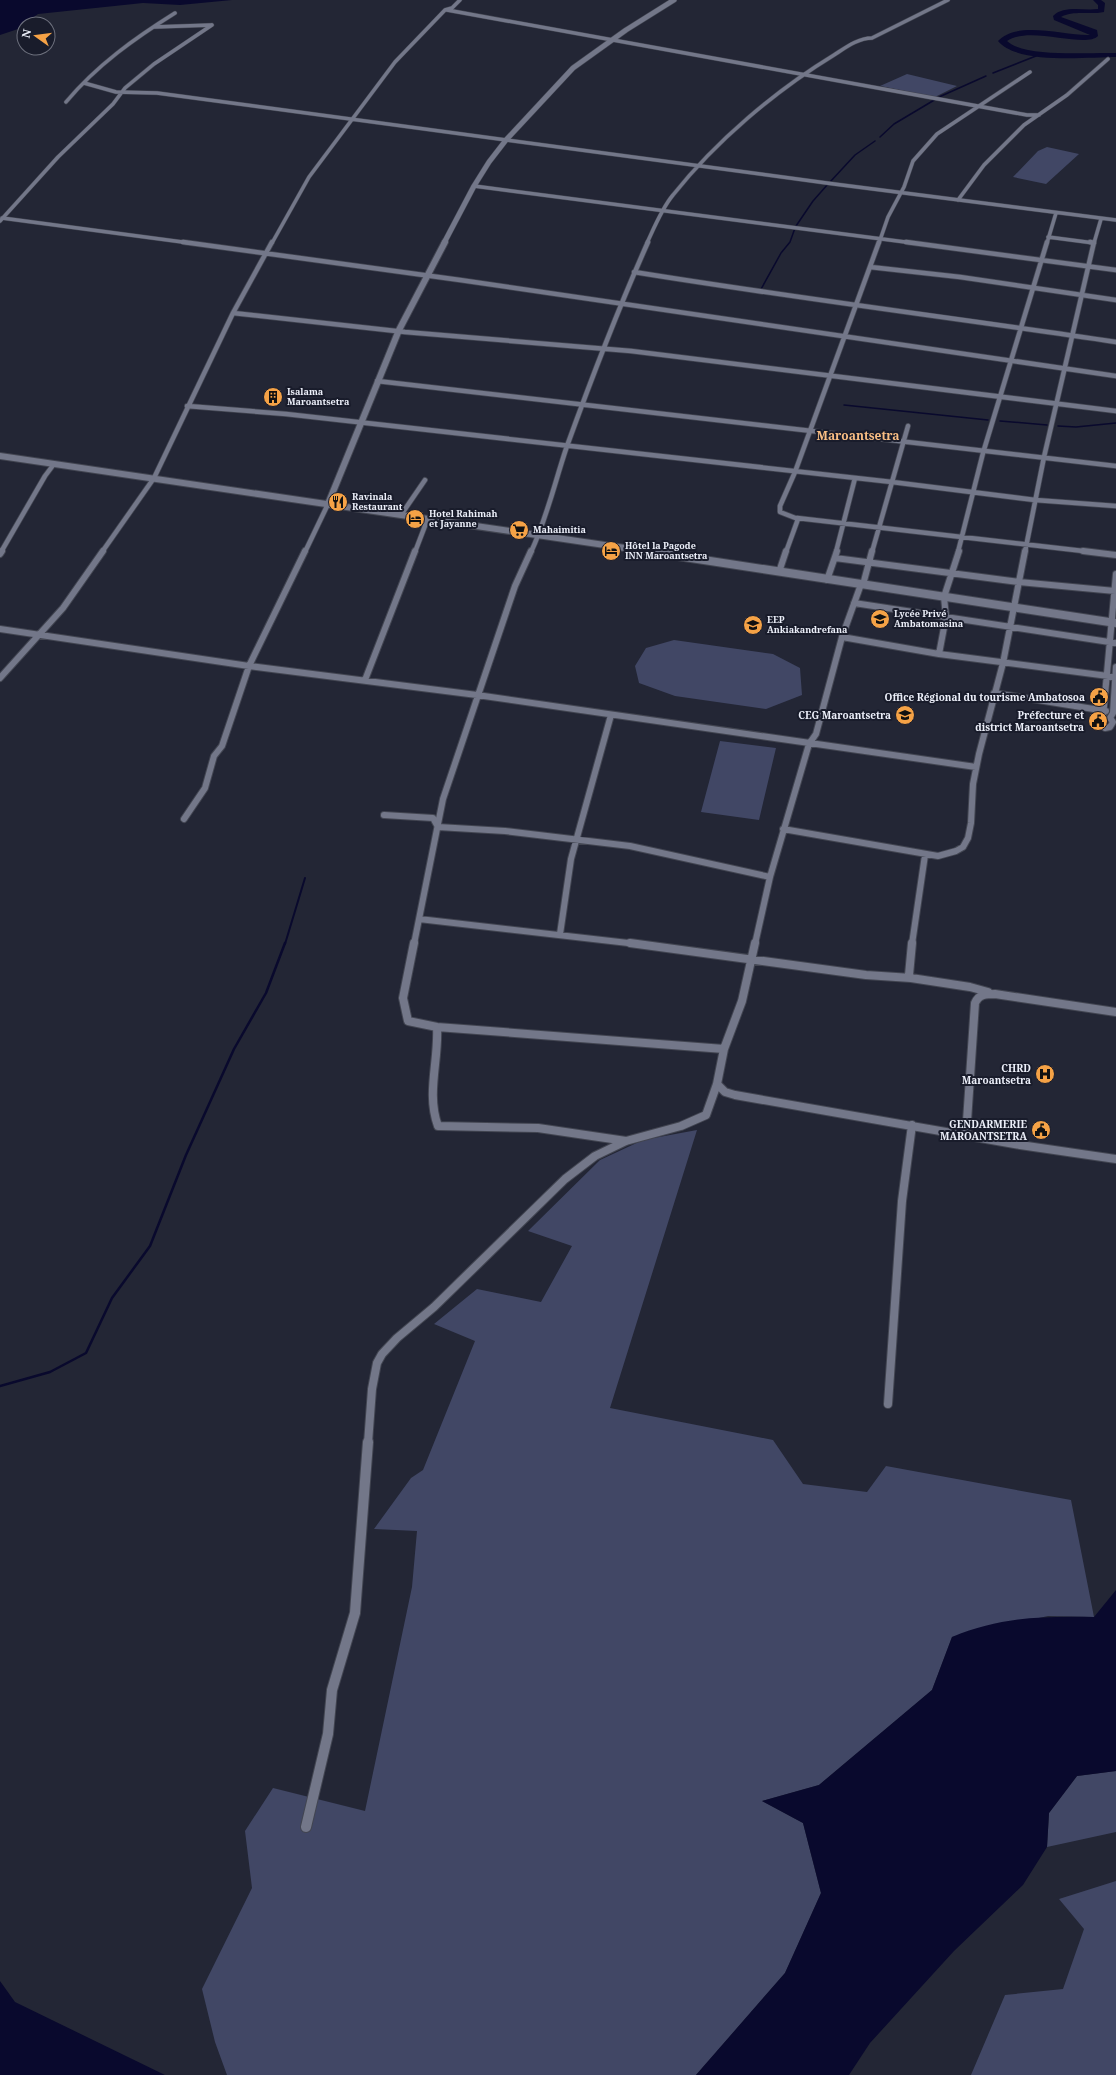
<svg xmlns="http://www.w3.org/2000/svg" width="1116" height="2075" viewBox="0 0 1116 2075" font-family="'Noto Serif',serif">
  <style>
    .green { fill: #414765 }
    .water { fill: #09092d }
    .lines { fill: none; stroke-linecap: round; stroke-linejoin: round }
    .stream-far2 { stroke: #09092d; stroke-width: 1.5 }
    .stream-far1 { stroke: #09092d; stroke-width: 2 }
    .stream { stroke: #09092d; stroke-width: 2.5 }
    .river { fill: #09092d; fill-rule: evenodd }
    .street-far4-casing { stroke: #424551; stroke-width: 4.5 }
    .street-far3-casing { stroke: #424551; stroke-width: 6 }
    .street-far2-casing { stroke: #424551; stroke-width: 8 }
    .street-far1-casing { stroke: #424551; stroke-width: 10 }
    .street-casing { stroke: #424551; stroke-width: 12 }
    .secondary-far2-casing { stroke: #424551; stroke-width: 6 }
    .secondary-far1-casing { stroke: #424551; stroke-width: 8 }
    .secondary-casing { stroke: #424551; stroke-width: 10 }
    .street-far4 { stroke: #737789; stroke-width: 3.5 }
    .street-far3 { stroke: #737789; stroke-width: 4.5 }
    .street-far2 { stroke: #737789; stroke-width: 6 }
    .street-far1 { stroke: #737789; stroke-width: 8 }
    .street { stroke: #737789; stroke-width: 10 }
    .secondary-far2 { stroke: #737789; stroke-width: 5 }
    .secondary-far1 { stroke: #737789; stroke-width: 6 }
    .secondary { stroke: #737789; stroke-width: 8 }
    .labels { text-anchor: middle; stroke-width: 4; stroke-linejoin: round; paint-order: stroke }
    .far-poi-label { font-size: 9px; font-weight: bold; fill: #eceff9; stroke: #191c2b; text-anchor: start }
    .poi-label { font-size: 10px; font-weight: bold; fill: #eceff9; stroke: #191c2b; text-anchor: end }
    .far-district-label { font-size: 12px; font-weight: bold; fill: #f9be84; stroke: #191c2b }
  </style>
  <rect width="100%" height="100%" fill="#232635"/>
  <!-- green -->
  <path class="green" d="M 907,74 L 957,86 L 935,97 L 880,86 Z
    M 1047,147 L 1079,154 L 1046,184 L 1013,177 L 1038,151 Z
    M 674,640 L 773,654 L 800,668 L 802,695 L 766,709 L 675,696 L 639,683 L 635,666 L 646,648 Z
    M 720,741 L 776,748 L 759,820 L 701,812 Z
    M 697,1130 L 610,1408 L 773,1440 L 803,1484 L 867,1492 L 886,1466 L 1071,1500 L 1094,1617 L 1048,1616 L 952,1637 L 932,1690 L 819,1785 L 762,1801 L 803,1823 L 821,1893 L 785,1973 L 696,2075 L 227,2075 L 215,2042 L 202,1989 L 252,1888 L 245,1831 L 273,1788 L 365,1811 L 412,1587 L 417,1531 L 374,1529 L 411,1478 L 423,1470 L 475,1341 L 434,1324 L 477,1289 L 541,1302 L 572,1246 L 528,1231 L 600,1160 L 643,1140 Z
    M 1116,1771 L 1116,1832 L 1047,1847 L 1049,1813 L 1077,1776 Z
    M 1116,1881 L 1116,2075 L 971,2075 L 1005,1995 L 1063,1989 L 1084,1929 L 1059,1899 Z"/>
  <!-- water -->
  <path class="water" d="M 0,0 L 232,0 L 180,5 L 143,3 L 38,14 L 24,24 L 21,28 L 0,35 Z
    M 1116,1590 L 1116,1771 L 1077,1776 L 1049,1813 L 1047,1847 L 1023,1885 L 954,1951 L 870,2043 L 849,2075 L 696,2075 L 785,1973 L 821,1893 L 803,1823 L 762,1801 L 645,1799 L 593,1769 L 528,1926 L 490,1958 L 415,2075 L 490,1958 L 528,1926 L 593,1769 L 645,1799 L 762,1801 L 819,1785 L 932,1690 L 952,1637 C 1001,1617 1042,1616 1094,1617 Z
    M 0,1981 L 15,2002 L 165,2075 L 0,2075 Z"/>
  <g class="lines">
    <!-- stream-far2 -->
    <path class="stream-far2" d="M 993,73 L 1041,54
      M 939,97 L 986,76
      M 880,137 L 894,124 L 936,99
      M 830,182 L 855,155 L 875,141
      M 796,226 L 813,201 L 828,184
      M 760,291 L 781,253 L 790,242 L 795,228
      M 844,405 L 988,420
      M 1000,421 L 1047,425
      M 1058,426 L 1076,427 L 1116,423"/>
    <!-- stream-far1 -->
    <path class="stream-far1" d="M 285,944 L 305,878"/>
    <!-- stream -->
    <path class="stream" d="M 0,1386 L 50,1372 L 86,1353 L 112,1298 L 150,1246 L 186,1155 L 234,1049 L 266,993 L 285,943"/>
    <!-- river -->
    <path class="river" d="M 1093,0 L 1101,0 L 1105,3 L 1104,12 C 1090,15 1073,10 1061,17 L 1097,30 L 1098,36 C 1085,49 1030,25 1007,41 C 1025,58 1090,52 1116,53 L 1116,57 C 1087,57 1018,65 998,41 C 1017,20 1065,36 1090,35 L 1054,20 L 1053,16 C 1064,5 1083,11 1098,9 L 1098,5 Z"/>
    <!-- street-far4 casing -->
    <g class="street-far4-casing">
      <path id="street-far4" d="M 447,10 L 1027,115 L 1039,115
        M 154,27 L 212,25
        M 84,83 L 116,92 L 157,93 L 834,184 L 1116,220
        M 66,102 C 97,65 135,38 175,13
        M 474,186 L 913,243
        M 958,200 L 984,165 L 1024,125 L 1067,95 L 1108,59
        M 2,218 L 190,243
        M 0,221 L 58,157 L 113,104 L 125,88 L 154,64 L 212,25
        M 1048,237 L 1094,243
        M 272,243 L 309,177 L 395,62 L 445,10 L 452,8 L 460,0
        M 647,243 C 654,228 662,208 673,195 C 716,141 775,91 834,55 C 845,48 858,38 872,38 L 948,0
        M 879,243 L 888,217 L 904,187 L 913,161 L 937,134 L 1030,72
        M 1047,243 L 1056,213
        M 1094,243 L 1101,219"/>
    </g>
    <!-- street-far3 casing -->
    <g class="street-far3-casing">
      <path id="street-far3" d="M 183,242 L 460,280 L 1116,376
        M 906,242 L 1116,270
        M 1090,242 L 1094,243
        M 870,267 L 960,277 L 1116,300
        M 634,272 C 794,298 955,318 1116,342
        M 233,313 L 405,332 L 631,351 L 1116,411
        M 377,381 L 1116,466
        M 187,406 L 286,414 L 892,482 L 1035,500 L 1116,506
        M 401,515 L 425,480
        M 797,518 L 1092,552
        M 1,552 L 45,476 L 54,464
        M 102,552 L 154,478 L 233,313 L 272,242
        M 305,552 L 328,504
        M 415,552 L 428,518
        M 531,552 C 547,518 555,481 567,446 C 592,377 618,309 648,242
        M 786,552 L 798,519 L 780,512 L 780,506 L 795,472 L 879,242
        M 836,552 L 855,478
        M 872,552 L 908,426
        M 958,552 L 983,453 L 1047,242
        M 1025,552 L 1044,457 L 1094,242"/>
    </g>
    <!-- street-far2 casing -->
    <g class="street-far2-casing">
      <path id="street-far2" d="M 1083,551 L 1116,555
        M 0,554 L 2,551
        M 835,558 L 1019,582 L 1115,591
        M 779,572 L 786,551
        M 1116,574 L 1103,717 L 1099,724 L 1105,728 L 1110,727 L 1113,722 L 1110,718 L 1113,713 L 1116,667
        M 827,580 L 837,551
        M 854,603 L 1116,643
        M 0,629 L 249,666 L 477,695 L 976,767
        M 842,637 L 939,654 L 1116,677
        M 939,654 L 946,617 L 944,597 L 959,551
        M 0,678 L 63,608 L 103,551
        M 365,680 L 415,551
        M 994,693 L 1106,711
        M 384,815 L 433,818 L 438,827 L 505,831 L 630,846 L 770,877
        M 184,819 L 205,788 L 214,756 L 222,746 L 249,666 L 305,551
        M 783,829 L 938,856 L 956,851 L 963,847 L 968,838 L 971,823 L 973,784 L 979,754 L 1003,663 L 1025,551
        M 419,919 L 637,944
        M 560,934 L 571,859 L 611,715
        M 414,944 L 443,799 L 515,586 L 531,551
        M 755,944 L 770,877 L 809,744 L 816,734 L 842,637 L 860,587 L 864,581 L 872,551
        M 912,944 L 925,855"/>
    </g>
    <!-- street-far1 casing -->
    <g class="street-far1-casing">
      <path id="street-far1" d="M 414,943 L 403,998 L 408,1021 L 437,1027 L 724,1049
        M 630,943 L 866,975 L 911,978
        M 912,943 L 909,975 L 911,978 L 970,987 L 988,992
        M 437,1027 C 439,1060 426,1094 438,1126 L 538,1128 L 626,1141
        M 717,1084 L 725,1092 L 735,1095 L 1020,1145 L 1116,1159
        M 966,1136 L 975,1003 C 979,994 986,994 995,994 L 1116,1012
        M 888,1404 L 902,1201 L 912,1125
        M 368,1443 L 372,1389 L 377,1363 L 382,1354 L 397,1338 L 434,1307 L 565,1179 L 595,1156 L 626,1141 L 681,1126 L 706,1115 L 717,1084 L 724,1049 L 742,1001 L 755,943"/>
    </g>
    <!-- street casing -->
    <g class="street-casing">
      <path id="street" d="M 306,1827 L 328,1734 L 332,1690 L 355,1613 L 368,1442"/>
    </g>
    <!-- secondary-far2 casing -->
    <g class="secondary-far2-casing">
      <path id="secondary-far2" d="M 444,243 L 474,186 L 489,162 L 506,140 L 573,68 L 626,30 L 674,0"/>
    </g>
    <!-- secondary-far1 casing -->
    <g class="secondary-far1-casing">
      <path id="secondary-far1" d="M 0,456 L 652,552
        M 328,504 L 399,330 L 445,242"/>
    </g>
    <!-- secondary casing -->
    <g class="secondary-casing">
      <path id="secondary" d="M 645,551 L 1116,623"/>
    </g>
    <!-- street-far4 -->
    <use href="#street-far4" class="street-far4"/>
    <!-- street-far3 -->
    <use href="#street-far3" class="street-far3"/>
    <!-- street-far2 -->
    <use href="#street-far2" class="street-far2"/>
    <!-- street-far1 -->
    <use href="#street-far1" class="street-far1"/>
    <!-- street -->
    <use href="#street" class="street"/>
    <!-- secondary-far2 -->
    <use href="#secondary-far2" class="secondary-far2"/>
    <!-- secondary-far1 -->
    <use href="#secondary-far1" class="secondary-far1"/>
    <!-- secondary -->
    <use href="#secondary" class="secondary"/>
  </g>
  <!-- icons -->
  <defs>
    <g id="building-disc" transform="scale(1)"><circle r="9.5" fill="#f5a246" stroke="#191c2b"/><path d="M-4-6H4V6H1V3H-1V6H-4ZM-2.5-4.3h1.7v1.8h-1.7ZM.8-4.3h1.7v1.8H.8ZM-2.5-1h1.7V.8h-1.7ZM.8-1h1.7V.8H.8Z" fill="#111"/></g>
    <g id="restaurant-disc" transform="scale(1)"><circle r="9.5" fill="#f5a246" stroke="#191c2b"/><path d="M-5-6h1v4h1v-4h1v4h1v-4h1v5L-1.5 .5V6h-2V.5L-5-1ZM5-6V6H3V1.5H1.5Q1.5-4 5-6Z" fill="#111"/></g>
    <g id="hotel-disc" transform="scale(1)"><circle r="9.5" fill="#f5a246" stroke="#191c2b"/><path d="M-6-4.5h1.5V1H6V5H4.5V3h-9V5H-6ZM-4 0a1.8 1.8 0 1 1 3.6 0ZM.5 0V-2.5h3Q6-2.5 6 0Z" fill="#111"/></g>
    <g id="supermarket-disc" transform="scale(1)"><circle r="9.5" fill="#f5a246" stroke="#191c2b"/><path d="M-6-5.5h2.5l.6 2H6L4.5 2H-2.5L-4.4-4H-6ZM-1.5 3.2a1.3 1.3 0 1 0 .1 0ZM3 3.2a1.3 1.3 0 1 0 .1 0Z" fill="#111"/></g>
    <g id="school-disc" transform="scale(1)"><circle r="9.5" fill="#f5a246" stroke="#191c2b"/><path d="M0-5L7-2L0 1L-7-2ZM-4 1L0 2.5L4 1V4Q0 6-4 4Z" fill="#111"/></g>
    <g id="civic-disc" transform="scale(1)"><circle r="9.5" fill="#f5a246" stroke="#191c2b"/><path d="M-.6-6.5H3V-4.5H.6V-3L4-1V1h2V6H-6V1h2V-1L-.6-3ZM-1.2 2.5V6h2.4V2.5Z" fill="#111"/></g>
    <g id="hospital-disc" transform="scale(1)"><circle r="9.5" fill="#f5a246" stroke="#191c2b"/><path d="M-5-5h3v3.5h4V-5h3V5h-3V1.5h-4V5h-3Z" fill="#111"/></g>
  </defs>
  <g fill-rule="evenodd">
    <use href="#building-disc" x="273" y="397"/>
    <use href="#restaurant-disc" x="338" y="502"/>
    <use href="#hotel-disc" x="415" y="519"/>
    <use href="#supermarket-disc" x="519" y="530"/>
    <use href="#hotel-disc" x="611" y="551"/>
    <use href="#school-disc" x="880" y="619"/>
    <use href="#school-disc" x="753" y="625"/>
    <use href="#civic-disc" x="1099" y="697"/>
    <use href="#school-disc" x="905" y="715"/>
    <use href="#civic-disc" x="1098" y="721"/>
    <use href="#hospital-disc" x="1045" y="1074"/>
    <use href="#civic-disc" x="1041" y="1130"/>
  </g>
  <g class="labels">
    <!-- far-poi labels -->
    <g class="far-poi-label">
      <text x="287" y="395">Isalama<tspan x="287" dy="10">Maroantsetra</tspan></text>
      <text x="352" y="500">Ravinala<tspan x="352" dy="10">Restaurant</tspan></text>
      <text x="429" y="517">Hotel Rahimah<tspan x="429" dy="10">et Jayanne</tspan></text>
      <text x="533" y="533">Mahaimitia</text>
      <text x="625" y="549">Hôtel la Pagode<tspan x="625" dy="10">INN Maroantsetra</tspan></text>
      <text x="894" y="617">Lycée Privé<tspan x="894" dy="10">Ambatomasina</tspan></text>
      <text x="767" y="623">EEP<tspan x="767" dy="10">Ankiakandrefana</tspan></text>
    </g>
    <!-- poi labels -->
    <g class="poi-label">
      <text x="1085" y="701">Office Régional du tourisme Ambatosoa</text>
      <text x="891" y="719">CEG Maroantsetra</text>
      <text x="1084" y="719">Préfecture et<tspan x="1084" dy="12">district Maroantsetra</tspan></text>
      <text x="1031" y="1072">CHRD<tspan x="1031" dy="12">Maroantsetra</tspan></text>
      <text x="1027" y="1128">GENDARMERIE<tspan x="1027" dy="12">MAROANTSETRA</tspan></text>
    </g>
    <!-- far-district labels -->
    <g class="far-district-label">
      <text x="858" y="440">Maroantsetra</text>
    </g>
  </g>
  <!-- north arrow -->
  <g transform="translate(36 36) rotate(284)"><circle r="19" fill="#191c2b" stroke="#6d707d"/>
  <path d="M0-3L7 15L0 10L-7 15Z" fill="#f5a246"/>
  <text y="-6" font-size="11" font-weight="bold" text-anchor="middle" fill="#eceff9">N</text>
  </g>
</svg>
